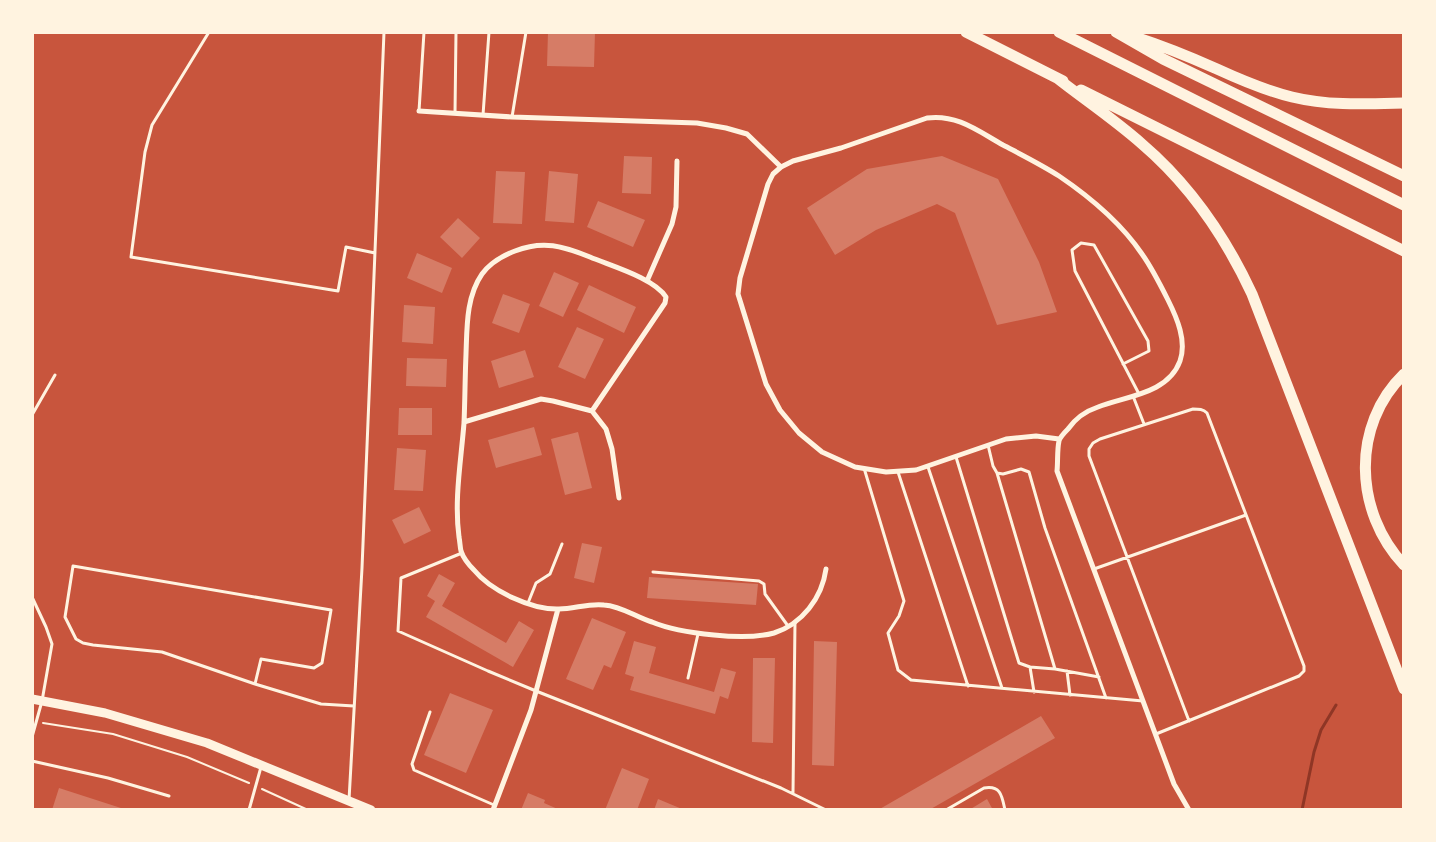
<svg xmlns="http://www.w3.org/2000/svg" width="1436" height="842" viewBox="0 0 1436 842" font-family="Merriweather,serif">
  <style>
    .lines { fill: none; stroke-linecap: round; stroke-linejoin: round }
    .stream { stroke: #8f3625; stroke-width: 3 }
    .building { fill: #d67c66 }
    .path { stroke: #fff3e0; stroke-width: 2 }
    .service { stroke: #fff3e0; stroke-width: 3 }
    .minor { stroke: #fff3e0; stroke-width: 5 }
    .secondary { stroke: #fff3e0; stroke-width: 9 }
    .motorway { stroke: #fff3e0; stroke-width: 11 }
  </style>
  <rect width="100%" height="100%" fill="#c8553d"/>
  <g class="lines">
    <!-- stream -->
    <path class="stream" d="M 1302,810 L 1314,752 L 1321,730 L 1336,705"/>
  </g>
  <!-- building -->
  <path class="building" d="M 548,32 L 595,32 L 594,67 L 547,66 Z
    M 624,156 L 652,157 L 651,194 L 622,193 Z
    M 942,156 L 998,179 L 1039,262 L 1057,312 L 997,325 L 955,213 L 937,204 L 876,230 L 835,255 L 807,208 L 867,169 Z
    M 496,171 L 525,172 L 522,224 L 493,223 Z
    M 549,171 L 578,174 L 574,223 L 545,221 Z
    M 598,201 L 645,220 L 633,247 L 587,227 Z
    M 458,218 L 480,238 L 462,258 L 440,237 Z
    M 417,253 L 452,268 L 442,293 L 407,278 Z
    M 554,272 L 579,283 L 563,317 L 539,306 Z
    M 589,285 L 636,307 L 624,333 L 577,310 Z
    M 503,294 L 530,304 L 519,333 L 492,323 Z
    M 404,305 L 435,307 L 433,344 L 402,342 Z
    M 577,327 L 604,339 L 585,379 L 558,367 Z
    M 525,350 L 534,377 L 499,388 L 491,361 Z
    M 407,358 L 447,359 L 446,387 L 406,386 Z
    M 399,408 L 432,408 L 432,435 L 398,435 Z
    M 534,427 L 542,455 L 496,468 L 488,440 Z
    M 578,432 L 592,488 L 565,495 L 551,439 Z
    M 397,448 L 426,450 L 423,491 L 394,490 Z
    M 419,507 L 431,531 L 404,544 L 392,520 Z
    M 582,543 L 602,547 L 594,583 L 574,578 Z
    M 439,574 L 455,583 L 442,606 L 506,643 L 519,621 L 534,630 L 513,667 L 426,617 L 435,601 L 427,596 Z
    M 649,577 L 758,584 L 756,605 L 647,598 Z
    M 592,618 L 626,632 L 611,668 L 604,665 L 593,690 L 566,679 Z
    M 634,641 L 656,647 L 649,673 L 714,692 L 721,668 L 736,672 L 728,699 L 720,696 L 715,714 L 630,690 L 634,677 L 625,674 Z
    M 814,641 L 837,642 L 834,766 L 812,765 Z
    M 753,658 L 775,658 L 773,743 L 752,742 Z
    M 450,693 L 493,710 L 466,773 L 424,755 Z
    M 1041,716 L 1055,738 L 929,810 L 878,810 Z
    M 622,768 L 649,779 L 637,810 L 605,810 Z
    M 59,788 L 124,809 L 124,810 L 52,810 Z
    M 528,793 L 545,800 L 544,803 L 560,810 L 521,810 Z
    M 658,799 L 682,809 L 682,810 L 654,810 Z
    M 987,799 L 993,810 L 969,810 Z"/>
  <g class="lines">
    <!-- path -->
    <path class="path" d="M 43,723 L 113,734 L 187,757 L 249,783
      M 262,789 L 308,810"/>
    <!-- service -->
    <path class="service" d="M 209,32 L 152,125 L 145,152 L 131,257 L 338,291 L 346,247 L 375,253
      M 419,111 L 424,32
      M 455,113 L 456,32
      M 483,115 L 489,32
      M 512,117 L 526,32
      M 1123,364 L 1149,351 L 1148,341 L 1094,245 L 1081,243 L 1072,250 L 1075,271 L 1139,394
      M 1133,396 L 1144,424
      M 32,415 L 55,375
      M 988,445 L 993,466 L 997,473 L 1003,474 L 1021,469 L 1029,472 L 1045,528 L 1106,698
      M 956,457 L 1019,663 L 1030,667 L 1034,692
      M 928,467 L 1002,688
      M 864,468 L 904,601 L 899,616 L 888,633 L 898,670 L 911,680 L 1143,701
      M 898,472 L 968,686
      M 997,473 L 1055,669
      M 462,553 L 401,578 L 398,631 L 488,671 L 536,691 L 781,788 L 826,810
      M 1094,569 L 1246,515
      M 653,572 L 759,581 L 764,584 L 765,594 L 788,626
      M 32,597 L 46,627 L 52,644 L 42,701 L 32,737
      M 528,603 L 536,583 L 550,574 L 562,544
      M 1030,667 L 1055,669 L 1099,677
      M 1067,671 L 1070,695
      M 688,678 L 698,634
      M 255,684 L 261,659 L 314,668 L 322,663 L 331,610 L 73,566 L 65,617 L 76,639 L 83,643 L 93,645 L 162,652 L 255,684 L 321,704 L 354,706
      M 430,712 L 412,764 L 414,770 L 494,805
      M 1156,734 C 1204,715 1251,695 1299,676 L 1304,671 L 1304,666 L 1207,413 C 1203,409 1199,409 1193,409 L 1100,439 L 1093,443 L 1089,449 L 1089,456 L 1189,721
      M 32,761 L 108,778 L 169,796
      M 793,793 L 795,622
      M 349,800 L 362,568 L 384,32
      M 249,810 L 261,767
      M 946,810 L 984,788 C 1001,785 1002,796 1005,810"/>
    <!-- minor -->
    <path class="minor" d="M 419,111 L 512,117 L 697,123 L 726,128 L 747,134 L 781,167 L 793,161 L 841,148 L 927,118 C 957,114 978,131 1003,145 C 1022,155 1042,165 1059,176 C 1090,197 1121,223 1142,254 C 1152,268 1160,284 1168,300 C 1177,318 1187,341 1180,361 C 1168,394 1126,396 1098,407 C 1086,411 1075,419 1068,429 C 1065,432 1060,437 1059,441 C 1057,450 1058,462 1057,471 L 1174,784 L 1189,810
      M 781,167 L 773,174 L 768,184 L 740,278 L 738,294 L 766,384 L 780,410 L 799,433 L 822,452 L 855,467 L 886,472 L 916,470 L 1006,439 L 1036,436 L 1059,439
      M 647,281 L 672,224 L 676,207 L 677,161
      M 592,411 L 665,303 L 666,297 C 654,278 611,266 590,257 C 563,246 543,240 515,251 C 502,256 490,263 482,274 C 466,297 467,328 466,354 C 465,377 465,400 464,423 C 461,461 454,500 459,537 C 460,542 460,547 461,551 C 463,557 469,565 474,570 C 491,591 532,610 559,609 C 574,609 589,603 604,605 C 621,606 636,617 652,622 C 671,630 693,633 714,635 C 733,637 755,638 774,633 C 802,624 822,598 826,569
      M 592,411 L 606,429 L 612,449 L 619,498
      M 464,422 L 541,399 L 553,401 L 592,411
      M 493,810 L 531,710 L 558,609"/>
    <!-- secondary -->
    <path class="secondary" d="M 32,699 L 105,713 L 207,743 L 371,810"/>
    <!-- motorway -->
    <path class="motorway" d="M 966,32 L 1063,81
      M 1059,32 L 1404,205
      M 1116,32 L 1163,59 L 1404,176
      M 1135,37 C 1163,46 1190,57 1217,69 C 1241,80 1267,91 1292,97 C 1329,106 1366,104 1404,103
      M 1057,78 C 1085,100 1115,120 1142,144 C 1190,185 1225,236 1252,294 L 1404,689
      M 1081,90 L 1404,251
      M 1404,374 C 1351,425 1354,512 1404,565"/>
  </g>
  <!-- border -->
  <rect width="1436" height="842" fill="none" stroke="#fff3e0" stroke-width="68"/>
</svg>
